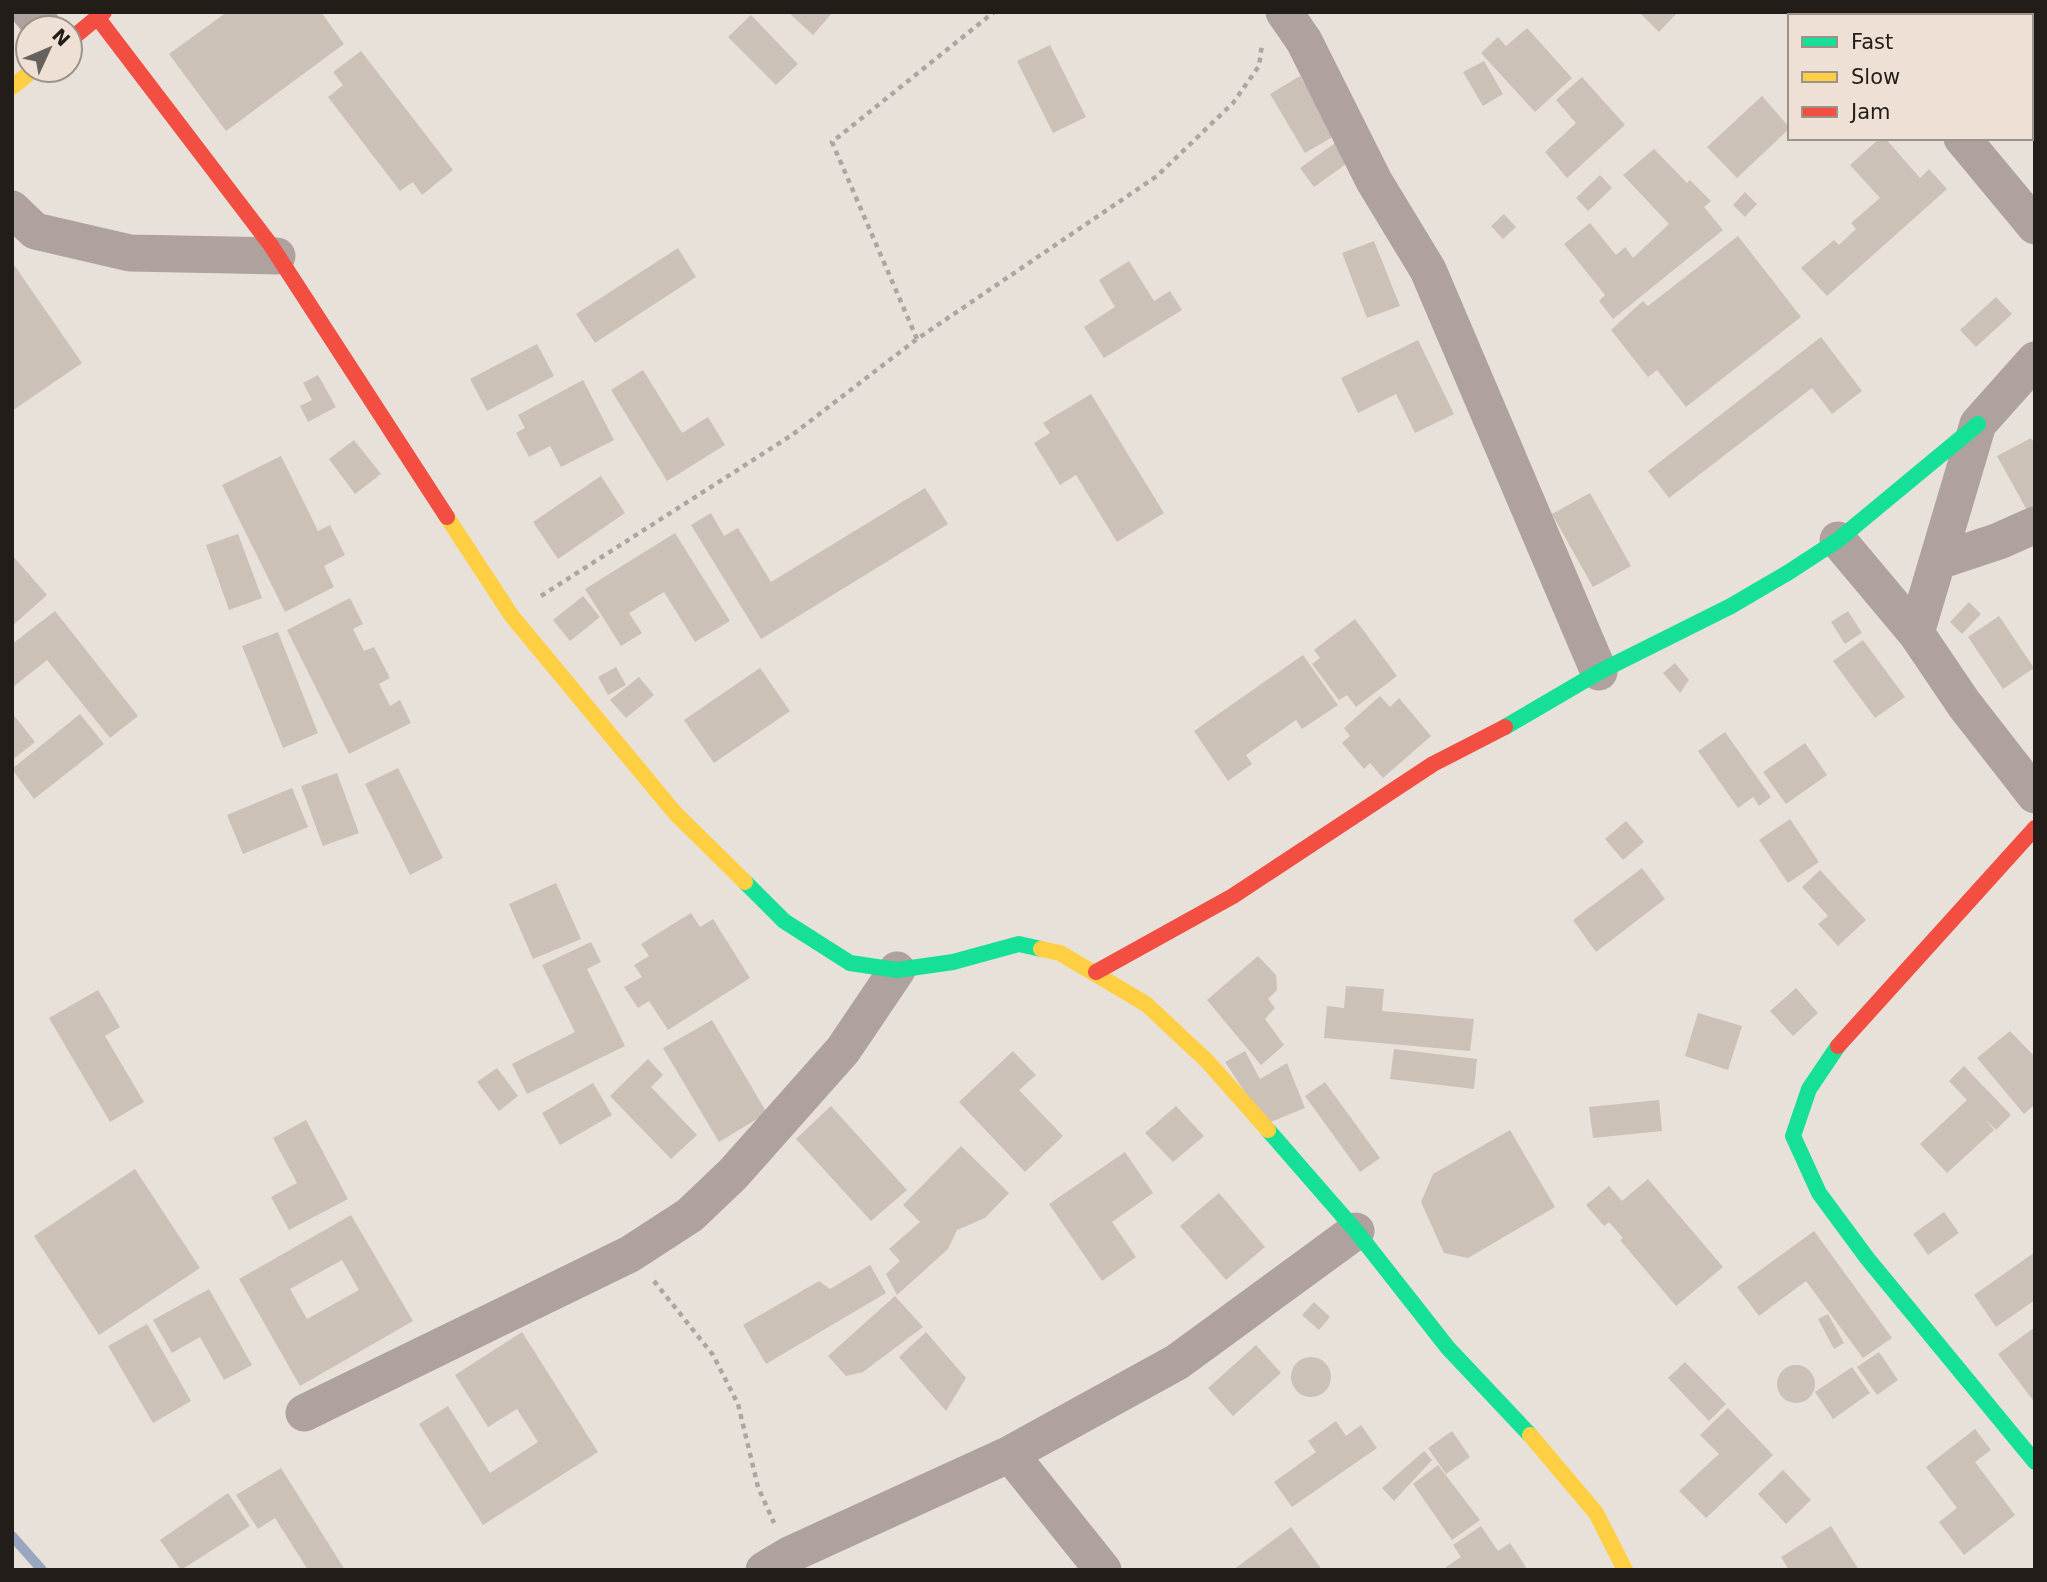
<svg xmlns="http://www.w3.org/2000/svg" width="2047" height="1582" viewBox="0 0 2047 1582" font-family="'DejaVu Sans',sans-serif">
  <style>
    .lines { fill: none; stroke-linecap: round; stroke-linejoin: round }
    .stream { stroke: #98a6bf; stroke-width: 10 }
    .building { fill: #cbc1b7; fill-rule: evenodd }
    .path { stroke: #afa5a0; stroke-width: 4.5; stroke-dasharray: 5 5; stroke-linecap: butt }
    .street { stroke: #afa19d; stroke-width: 37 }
    .fast { stroke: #16e098; stroke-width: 16 }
    .slow { stroke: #ffcf43; stroke-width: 16 }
    .jam { stroke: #f24e42; stroke-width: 16 }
  </style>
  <rect width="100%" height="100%" fill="#e8e1da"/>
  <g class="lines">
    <!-- stream -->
    <path class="stream" d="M 12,1536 L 42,1570"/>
  </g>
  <!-- building -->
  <path class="building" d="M 227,12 L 321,12 L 344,44 L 226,131 L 169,54 Z
    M 788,12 L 833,12 L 813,35 Z
    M 1643,12 L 1678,12 L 1659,32 L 1641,14 Z
    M 1895,12 L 1954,12 L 1950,16 L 1891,16 Z
    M 1991,12 L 2035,12 L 2035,43 L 2031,39 L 2031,16 L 1994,16 Z
    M 751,15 L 798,64 L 776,85 L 728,37 Z
    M 1527,28 L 1572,78 L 1535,112 L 1481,53 L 1498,37 L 1506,46 Z
    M 1050,45 L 1086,117 L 1053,133 L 1017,61 Z
    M 361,51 L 453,170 L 422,195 L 413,182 L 400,191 L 328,97 L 343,85 L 333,72 Z
    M 1484,61 L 1503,94 L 1483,106 L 1463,72 Z
    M 1300,76 L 1336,135 L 1305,153 L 1270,94 Z
    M 1582,77 L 1625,125 L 1567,178 L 1545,152 L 1576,123 L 1556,100 Z
    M 1762,96 L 1790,128 L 1737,178 L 1707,147 Z
    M 1880,138 L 1885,138 L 1920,178 L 1929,169 L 1947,189 L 1827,296 L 1801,268 L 1834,240 L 1839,245 L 1856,229 L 1851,223 L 1880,198 L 1850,165 Z
    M 1335,143 L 1349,162 L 1314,187 L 1300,168 Z
    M 1654,149 L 1687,183 L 1690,180 L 1711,201 L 1704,207 L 1723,230 L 1613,319 L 1599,301 L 1605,295 L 1564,244 L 1590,223 L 1616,255 L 1625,247 L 1633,258 L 1669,224 L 1623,175 Z
    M 1600,175 L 1612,188 L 1588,211 L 1576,198 Z
    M 1745,192 L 1757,204 L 1745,217 L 1733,205 Z
    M 1504,214 L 1516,227 L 1503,239 L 1491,226 Z
    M 1738,236 L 1801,317 L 1686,407 L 1657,370 L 1648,377 L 1611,330 L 1643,301 L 1648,306 Z
    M 1374,241 L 1400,306 L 1367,318 L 1342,253 Z
    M 678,248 L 696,277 L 595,343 L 576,314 Z
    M 1129,261 L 1154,301 L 1170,291 L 1182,310 L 1104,358 L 1084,327 L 1115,307 L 1099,280 Z
    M 12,262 L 82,363 L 12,411 Z
    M 1996,297 L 2012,314 L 1976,347 L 1960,330 Z
    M 1821,337 L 1862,391 L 1832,414 L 1812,388 L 1669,498 L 1648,471 Z
    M 1418,340 L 1454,414 L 1415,433 L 1396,394 L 1358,413 L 1341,378 Z
    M 537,344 L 554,376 L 487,411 L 470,379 Z
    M 643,370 L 682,433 L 708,417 L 725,445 L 667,481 L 611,390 Z
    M 318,375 L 336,407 L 308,422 L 300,406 L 312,400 L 303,383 Z
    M 583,380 L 614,440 L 561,467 L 550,446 L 529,457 L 516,433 L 525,428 L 518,415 Z
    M 1091,394 L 1164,513 L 1117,542 L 1076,475 L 1060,485 L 1034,443 L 1050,433 L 1043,423 Z
    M 2031,438 L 2035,445 L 2035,511 L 2029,514 L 1997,456 Z
    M 354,440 L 381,474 L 355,494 L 329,459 Z
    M 281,456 L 318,531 L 330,525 L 345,555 L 324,566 L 334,587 L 285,612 L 222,485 Z
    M 601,476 L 625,513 L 558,559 L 533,522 Z
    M 925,488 L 948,524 L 761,639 L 691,525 L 711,513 L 724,536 L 738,528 L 771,582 Z
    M 1590,493 L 1631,566 L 1593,587 L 1552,514 Z
    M 675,533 L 730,621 L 695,642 L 664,592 L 629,613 L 642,633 L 621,646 L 585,589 Z
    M 238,534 L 262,598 L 229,610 L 206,545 Z
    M 12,555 L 47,595 L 12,626 Z
    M 583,596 L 600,617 L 570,641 L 553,620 Z
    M 350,598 L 363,624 L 353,629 L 364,651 L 374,647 L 390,678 L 379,684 L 390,706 L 400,700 L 411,723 L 349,754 L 287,630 Z
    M 1969,602 L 1981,614 L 1962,634 L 1950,622 Z
    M 55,611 L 138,716 L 110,738 L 47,660 L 12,688 L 12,644 Z
    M 1848,611 L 1862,633 L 1845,644 L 1831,622 Z
    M 1999,616 L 2034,668 L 2003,689 L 1968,637 Z
    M 1355,619 L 1397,676 L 1356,707 L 1347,695 L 1339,700 L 1312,664 L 1320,658 L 1314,650 Z
    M 278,632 L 318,733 L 283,748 L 242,646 Z
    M 1863,640 L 1905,697 L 1875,718 L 1833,661 Z
    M 1303,655 L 1338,705 L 1302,729 L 1296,720 L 1246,755 L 1252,764 L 1228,781 L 1194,731 Z
    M 1675,663 L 1689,680 L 1680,693 L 1663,673 Z
    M 616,667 L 626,685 L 608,695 L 598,677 Z
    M 760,668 L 790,711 L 714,763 L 684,720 Z
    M 639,677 L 654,695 L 626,718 L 610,700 Z
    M 1380,696 L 1390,707 L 1399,698 L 1431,736 L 1383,778 L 1370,763 L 1364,769 L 1342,743 L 1350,736 L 1344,728 Z
    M 12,713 L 35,742 L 12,760 Z
    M 80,714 L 104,744 L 34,799 L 12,769 Z
    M 1725,732 L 1771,797 L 1759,806 L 1753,797 L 1738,808 L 1698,751 Z
    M 1805,743 L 1827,775 L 1786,804 L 1763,772 Z
    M 398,768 L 443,858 L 410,875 L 365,784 Z
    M 337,773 L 359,833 L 323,846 L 301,786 Z
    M 292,788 L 308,827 L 243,854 L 227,815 Z
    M 1790,819 L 1819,862 L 1788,883 L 1759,840 Z
    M 1626,821 L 1644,842 L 1623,860 L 1605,839 Z
    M 1642,868 L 1665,899 L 1596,952 L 1573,920 Z
    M 1820,870 L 1866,920 L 1838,946 L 1818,924 L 1828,916 L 1802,887 Z
    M 556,883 L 581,939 L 533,959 L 509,904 Z
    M 691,913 L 700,927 L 713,919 L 750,978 L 668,1030 L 649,1001 L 638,1008 L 624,987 L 642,977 L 634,965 L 649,956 L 641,944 Z
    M 591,942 L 601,962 L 587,969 L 625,1046 L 527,1094 L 512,1064 L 575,1032 L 542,965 Z
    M 1258,956 L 1276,975 L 1277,990 L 1268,999 L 1275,1008 L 1265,1019 L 1284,1045 L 1261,1065 L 1207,1000 Z
    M 1346,986 L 1384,989 L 1382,1011 L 1474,1019 L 1470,1051 L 1324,1038 L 1327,1006 L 1344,1008 Z
    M 1796,988 L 1818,1013 L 1793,1036 L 1770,1011 Z
    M 98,990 L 120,1027 L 105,1036 L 144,1102 L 110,1122 L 49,1018 Z
    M 1698,1013 L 1742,1026 L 1728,1070 L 1685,1056 Z
    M 712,1020 L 767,1113 L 719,1142 L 663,1048 Z
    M 2010,1031 L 2035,1057 L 2035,1104 L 2024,1114 L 1977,1058 Z
    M 1394,1049 L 1477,1059 L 1474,1089 L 1390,1079 Z
    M 1013,1051 L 1036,1075 L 1019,1090 L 1063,1136 L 1025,1172 L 959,1102 Z
    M 1245,1051 L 1260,1079 L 1287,1063 L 1305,1108 L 1266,1124 L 1225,1062 Z
    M 648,1059 L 663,1075 L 651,1087 L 697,1135 L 671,1159 L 610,1096 Z
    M 1964,1066 L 2011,1115 L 1996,1130 L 1984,1118 L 1994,1130 L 1947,1173 L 1920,1144 L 1967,1100 L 1949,1081 Z
    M 497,1068 L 518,1096 L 499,1111 L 477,1082 Z
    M 1325,1082 L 1380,1158 L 1360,1172 L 1305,1096 Z
    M 593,1083 L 612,1115 L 560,1145 L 542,1113 Z
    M 1659,1100 L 1662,1131 L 1593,1138 L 1589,1107 Z
    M 831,1106 L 907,1190 L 871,1221 L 796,1139 Z
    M 1176,1106 L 1204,1136 L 1173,1162 L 1145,1133 Z
    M 306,1120 L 348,1199 L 289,1230 L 271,1197 L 297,1183 L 273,1138 Z
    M 1510,1130 L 1555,1207 L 1468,1258 L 1444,1253 L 1421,1202 L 1433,1174 Z
    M 961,1146 L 1009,1193 L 985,1218 L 957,1230 L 948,1249 L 897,1295 L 886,1274 L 900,1261 L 889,1249 L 920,1222 L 903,1205 Z
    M 1125,1152 L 1153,1193 L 1112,1222 L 1136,1257 L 1102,1281 L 1049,1204 Z
    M 135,1169 L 200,1268 L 99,1335 L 34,1236 Z
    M 1648,1179 L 1723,1267 L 1676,1306 L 1620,1240 L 1623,1238 L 1609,1222 L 1604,1226 L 1586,1205 L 1609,1186 L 1622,1201 Z
    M 1219,1193 L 1265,1247 L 1226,1280 L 1180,1226 Z
    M 1944,1212 L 1959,1233 L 1928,1255 L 1913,1234 Z
    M 351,1215 L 413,1321 L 300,1386 L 239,1279 ZM 342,1260 L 359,1290 L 307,1319 L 290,1289 Z
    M 1814,1231 L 1892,1338 L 1863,1358 L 1806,1281 L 1759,1316 L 1737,1287 Z
    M 2035,1252 L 2035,1300 L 1996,1327 L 1974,1295 Z
    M 870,1265 L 886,1293 L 766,1364 L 743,1325 L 819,1281 L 830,1289 Z
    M 209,1289 L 252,1365 L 224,1380 L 200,1337 L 172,1353 L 153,1320 Z
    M 895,1296 L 923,1327 L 863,1372 L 846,1376 L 828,1356 Z
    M 1314,1302 L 1330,1317 L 1319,1330 L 1302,1315 Z
    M 1828,1314 L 1844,1343 L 1834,1349 L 1818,1319 Z
    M 147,1324 L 191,1401 L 153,1423 L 108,1346 Z
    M 2035,1327 L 2035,1403 L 1998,1354 Z
    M 522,1332 L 598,1452 L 483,1525 L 419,1424 L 448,1406 L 490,1473 L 538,1442 L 517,1409 L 488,1427 L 455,1375 Z
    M 926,1332 L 966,1378 L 946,1411 L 899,1357 Z
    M 1256,1345 L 1281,1373 L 1233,1416 L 1208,1388 Z
    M 1879,1352 L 1898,1380 L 1877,1395 L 1857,1367 Z
    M1291 1377a20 20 0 1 1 40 0a20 20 0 1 1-40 0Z
    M 1685,1362 L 1726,1404 L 1709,1421 L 1668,1378 Z
    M1777 1384a19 19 0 1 1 38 0a19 19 0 1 1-38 0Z
    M 1852,1367 L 1870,1393 L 1833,1419 L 1815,1392 Z
    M 1728,1408 L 1773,1455 L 1706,1518 L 1679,1491 L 1719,1454 L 1700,1435 Z
    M 1336,1421 L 1346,1436 L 1361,1425 L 1377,1448 L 1292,1507 L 1274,1482 L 1316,1452 L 1308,1441 Z
    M 1975,1429 L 1991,1450 L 1975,1462 L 2015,1515 L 1964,1555 L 1939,1522 L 1957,1508 L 1926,1467 Z
    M 1452,1431 L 1470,1457 L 1446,1474 L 1428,1448 Z
    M 1424,1451 L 1432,1460 L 1394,1501 L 1382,1488 Z
    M 1438,1465 L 1480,1520 L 1452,1540 L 1413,1484 Z
    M 281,1468 L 345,1570 L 308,1570 L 275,1518 L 258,1529 L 236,1495 Z
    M 1783,1470 L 1811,1500 L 1786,1524 L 1758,1494 Z
    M 228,1493 L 250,1526 L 181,1570 L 160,1540 Z
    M 1481,1526 L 1498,1551 L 1510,1543 L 1526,1567 L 1522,1570 L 1448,1570 L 1446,1567 L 1461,1557 L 1453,1545 Z
    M 1831,1526 L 1859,1570 L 1789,1570 L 1781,1557 Z
    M 1291,1527 L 1322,1570 L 1233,1570 Z"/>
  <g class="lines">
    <!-- path -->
    <path class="path" d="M 917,339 L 832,142 L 994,12
      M 541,596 L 792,435 L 917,339 L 1157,176 L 1233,103 L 1259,66 L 1262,44
      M 654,1281 L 713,1355 L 738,1404 L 758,1487 L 774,1523"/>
    <!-- street -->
    <path class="street" d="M 30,12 L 44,28
      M 1284,12 L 1304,41 L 1374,181 L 1428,270 L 1599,672
      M 1850,12 L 1855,16
      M 1962,138 L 2035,226
      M 12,209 L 35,231 L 130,253 L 277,256
      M 1838,540 L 1916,633 L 1964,704 L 2035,795
      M 1939,561 L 1999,541 L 2035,525
      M 1916,633 L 1978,424 L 2035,360
      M 304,1413 L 630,1254 L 690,1215 L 733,1174 L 843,1050 L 897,970
      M 1010,1454 L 1103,1570
      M 764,1570 L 789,1555 L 1010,1454 L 1177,1362 L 1356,1231"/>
    <!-- fast -->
    <path class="fast" d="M 1505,727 L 1599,672 L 1731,606 L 1789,572 L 1838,540 L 1978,424
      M 745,882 L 784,921 L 850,963 L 897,970 L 953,962 L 1019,944 L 1041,949
      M 1838,1046 L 1809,1089 L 1793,1136 L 1819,1193 L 1867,1258 L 2035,1462
      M 1268,1130 L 1356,1231 L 1448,1348 L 1530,1435"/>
    <!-- slow -->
    <path class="slow" d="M 12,87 L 33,70
      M 447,517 L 511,615 L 675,813 L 745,882
      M 1041,949 L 1060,953 L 1146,1004 L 1207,1061 L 1268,1130
      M 1530,1435 L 1596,1513 L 1625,1570"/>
    <!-- jam -->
    <path class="jam" d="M 97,17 L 270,244 L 447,517
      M 70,40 L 104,12
      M 1096,972 L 1233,896 L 1433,764 L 1505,727
      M 1838,1046 L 2035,828"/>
  </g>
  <!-- border -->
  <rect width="2047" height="1582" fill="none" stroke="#221d19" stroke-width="28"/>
  <!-- legend -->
  <rect x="1788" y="14" width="245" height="126" fill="#eee0d4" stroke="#9c9289" stroke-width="2"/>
  <rect x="1802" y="37" width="35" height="10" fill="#16e098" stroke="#9c9289" stroke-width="2"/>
  <text x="1851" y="49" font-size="21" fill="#221d19">Fast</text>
  <rect x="1802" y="72" width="35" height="10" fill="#ffcf43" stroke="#9c9289" stroke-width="2"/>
  <text x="1851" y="84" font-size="21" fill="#221d19">Slow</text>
  <rect x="1802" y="107" width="35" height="10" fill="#f24e42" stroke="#9c9289" stroke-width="2"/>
  <text x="1851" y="119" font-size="21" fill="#221d19">Jam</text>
  <!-- north arrow -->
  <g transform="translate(49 49) rotate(46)"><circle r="33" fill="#eee0d4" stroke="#9c9289" stroke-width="2"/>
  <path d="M0-5L12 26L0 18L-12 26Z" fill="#67625d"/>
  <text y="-10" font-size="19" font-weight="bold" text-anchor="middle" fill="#221d19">N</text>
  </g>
</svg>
